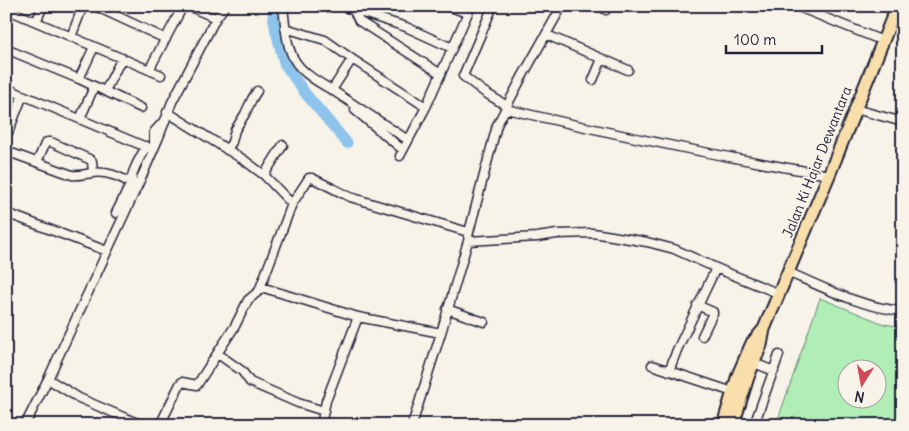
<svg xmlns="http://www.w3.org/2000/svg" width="909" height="431" viewBox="0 0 909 431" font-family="Delius,sans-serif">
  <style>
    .green { fill: #b0eeb5; stroke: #698878; fill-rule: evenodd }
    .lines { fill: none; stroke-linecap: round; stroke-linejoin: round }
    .river { stroke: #8ec4ec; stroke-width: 11 }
    .minor-casing { stroke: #22223b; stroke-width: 11 }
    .primary-casing { stroke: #22223b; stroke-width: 15 }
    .minor { stroke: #f7f3e8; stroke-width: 8 }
    .primary { stroke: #f8deab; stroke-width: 11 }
    .labels { text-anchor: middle; stroke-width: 4; stroke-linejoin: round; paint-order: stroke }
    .street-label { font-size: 14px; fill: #22223b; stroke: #f7f3e8 }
  </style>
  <rect width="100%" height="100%" fill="#f7f3e8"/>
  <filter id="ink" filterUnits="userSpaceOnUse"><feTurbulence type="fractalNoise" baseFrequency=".02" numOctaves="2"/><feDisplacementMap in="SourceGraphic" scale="10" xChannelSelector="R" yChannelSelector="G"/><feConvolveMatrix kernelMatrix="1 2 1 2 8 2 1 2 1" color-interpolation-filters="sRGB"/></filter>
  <g filter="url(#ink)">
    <!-- green -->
    <path class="green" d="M 820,298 L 884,324 L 903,327 L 903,425 L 776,425 ZM 846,368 L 876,368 L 876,398 L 846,398 Z"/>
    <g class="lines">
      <!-- river -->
      <path class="river" d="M 272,6 L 275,27 L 284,63 L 305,93 L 347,143"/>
      <!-- minor casing -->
      <g class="minor-casing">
        <path id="minor" d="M 95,6 L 166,39
          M 188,6 L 216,18
          M 283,6 C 288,54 288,66 332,90
          M 341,6 L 406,27 L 452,48
          M 358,6 L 355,13 L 359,21 L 441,74
          M 448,6 L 467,13
          M 493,6 L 463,76 L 484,92 L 507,106
          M 600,6 L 606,10
          M 796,6 L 883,41
          M 6,9 L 161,75
          M 36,22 L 43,6
          M 285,28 L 325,40 L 352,59 L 426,107
          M 547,35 L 628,70
          M 71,37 L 83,6
          M 6,49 L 79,79 L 141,108
          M 352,59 L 332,90 L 408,140
          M 149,70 L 183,6
          M 79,79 L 94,47
          M 593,80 L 602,59
          M 6,88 L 153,150
          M 105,91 L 122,58
          M 506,109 C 613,134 721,157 829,175
          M 855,109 L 903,122
          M 355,110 L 403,150
          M 167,112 L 244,160 L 264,175 L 292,204
          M 80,119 L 94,87
          M 6,138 L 23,95
          M 154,147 L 154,132 L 163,122
          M 227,150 L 232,142 L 235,130 L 245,114 L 252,99 L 257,91
          M 6,151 L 72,175 C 79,176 84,174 92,173 C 106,171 118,176 131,183 L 116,213
          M 400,156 L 426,107 L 471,6
          M 37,162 L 45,144 L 47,142 L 51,142 L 89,159 L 92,161 L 93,173
          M 264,175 L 283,145
          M 133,187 C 127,176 141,157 146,146
          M 6,213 L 107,251
          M 468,236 L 497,125 L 522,77 L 562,6
          M 788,272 C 824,288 863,308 903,311
          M 261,287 L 358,317
          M 697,305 L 713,312 L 713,313 L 702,336
          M 447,309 L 484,322
          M 218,354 L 242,371 L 250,382 L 298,403 L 324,411
          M 754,363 L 774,371
          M 652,365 L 733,392
          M 669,371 L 677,350 L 716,268
          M 48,379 L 79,398 L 142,425
          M 735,421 L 744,425
          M 25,425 L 48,379 L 143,174 L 159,137 L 172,102 L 216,18 L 225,6
          M 160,425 L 180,384 L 182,382 L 197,385 L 235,326 L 248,300 L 259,291 L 292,204 L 309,178 L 312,178 L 350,197 L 468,232
          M 321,425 L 326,401 L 358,317 L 441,333 L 468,241 L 537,237 L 557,234 L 593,233 L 612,236 L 647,242 L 674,249 L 723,271 L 780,294
          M 412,425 L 441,333
          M 754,425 L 779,355"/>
      </g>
      <!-- primary casing -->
      <g class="primary-casing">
        <path id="primary" d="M 723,425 L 738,375 L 752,343 L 763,330
          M 733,425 L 748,377 L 761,345 L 764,329 L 829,175 L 897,6"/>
      </g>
      <!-- minor -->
      <use href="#minor" class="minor"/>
      <!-- primary -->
      <use href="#primary" class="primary"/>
    </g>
  </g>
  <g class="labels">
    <!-- street labels -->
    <g class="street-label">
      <text transform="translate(817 162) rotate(-68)" y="5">Jalan Ki Hajar Dewantara</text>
    </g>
  </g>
  <!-- margin -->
  <rect width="909" height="431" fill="none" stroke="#f7f3e8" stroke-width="25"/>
  <rect x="12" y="12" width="884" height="406" fill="none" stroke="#22223b" stroke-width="2" filter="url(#ink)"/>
  <!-- north arrow -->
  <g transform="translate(862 384) rotate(191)"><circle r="24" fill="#f7f3e8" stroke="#a29fa3"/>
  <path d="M0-4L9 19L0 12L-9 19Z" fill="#d1495b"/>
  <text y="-8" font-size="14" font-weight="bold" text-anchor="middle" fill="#22223b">N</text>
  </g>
  <!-- scale -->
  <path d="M726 45v8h96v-8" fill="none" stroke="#22223b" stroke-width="2.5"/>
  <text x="734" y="45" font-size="15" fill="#22223b" stroke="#f7f3e8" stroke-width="4" paint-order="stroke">100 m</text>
</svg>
